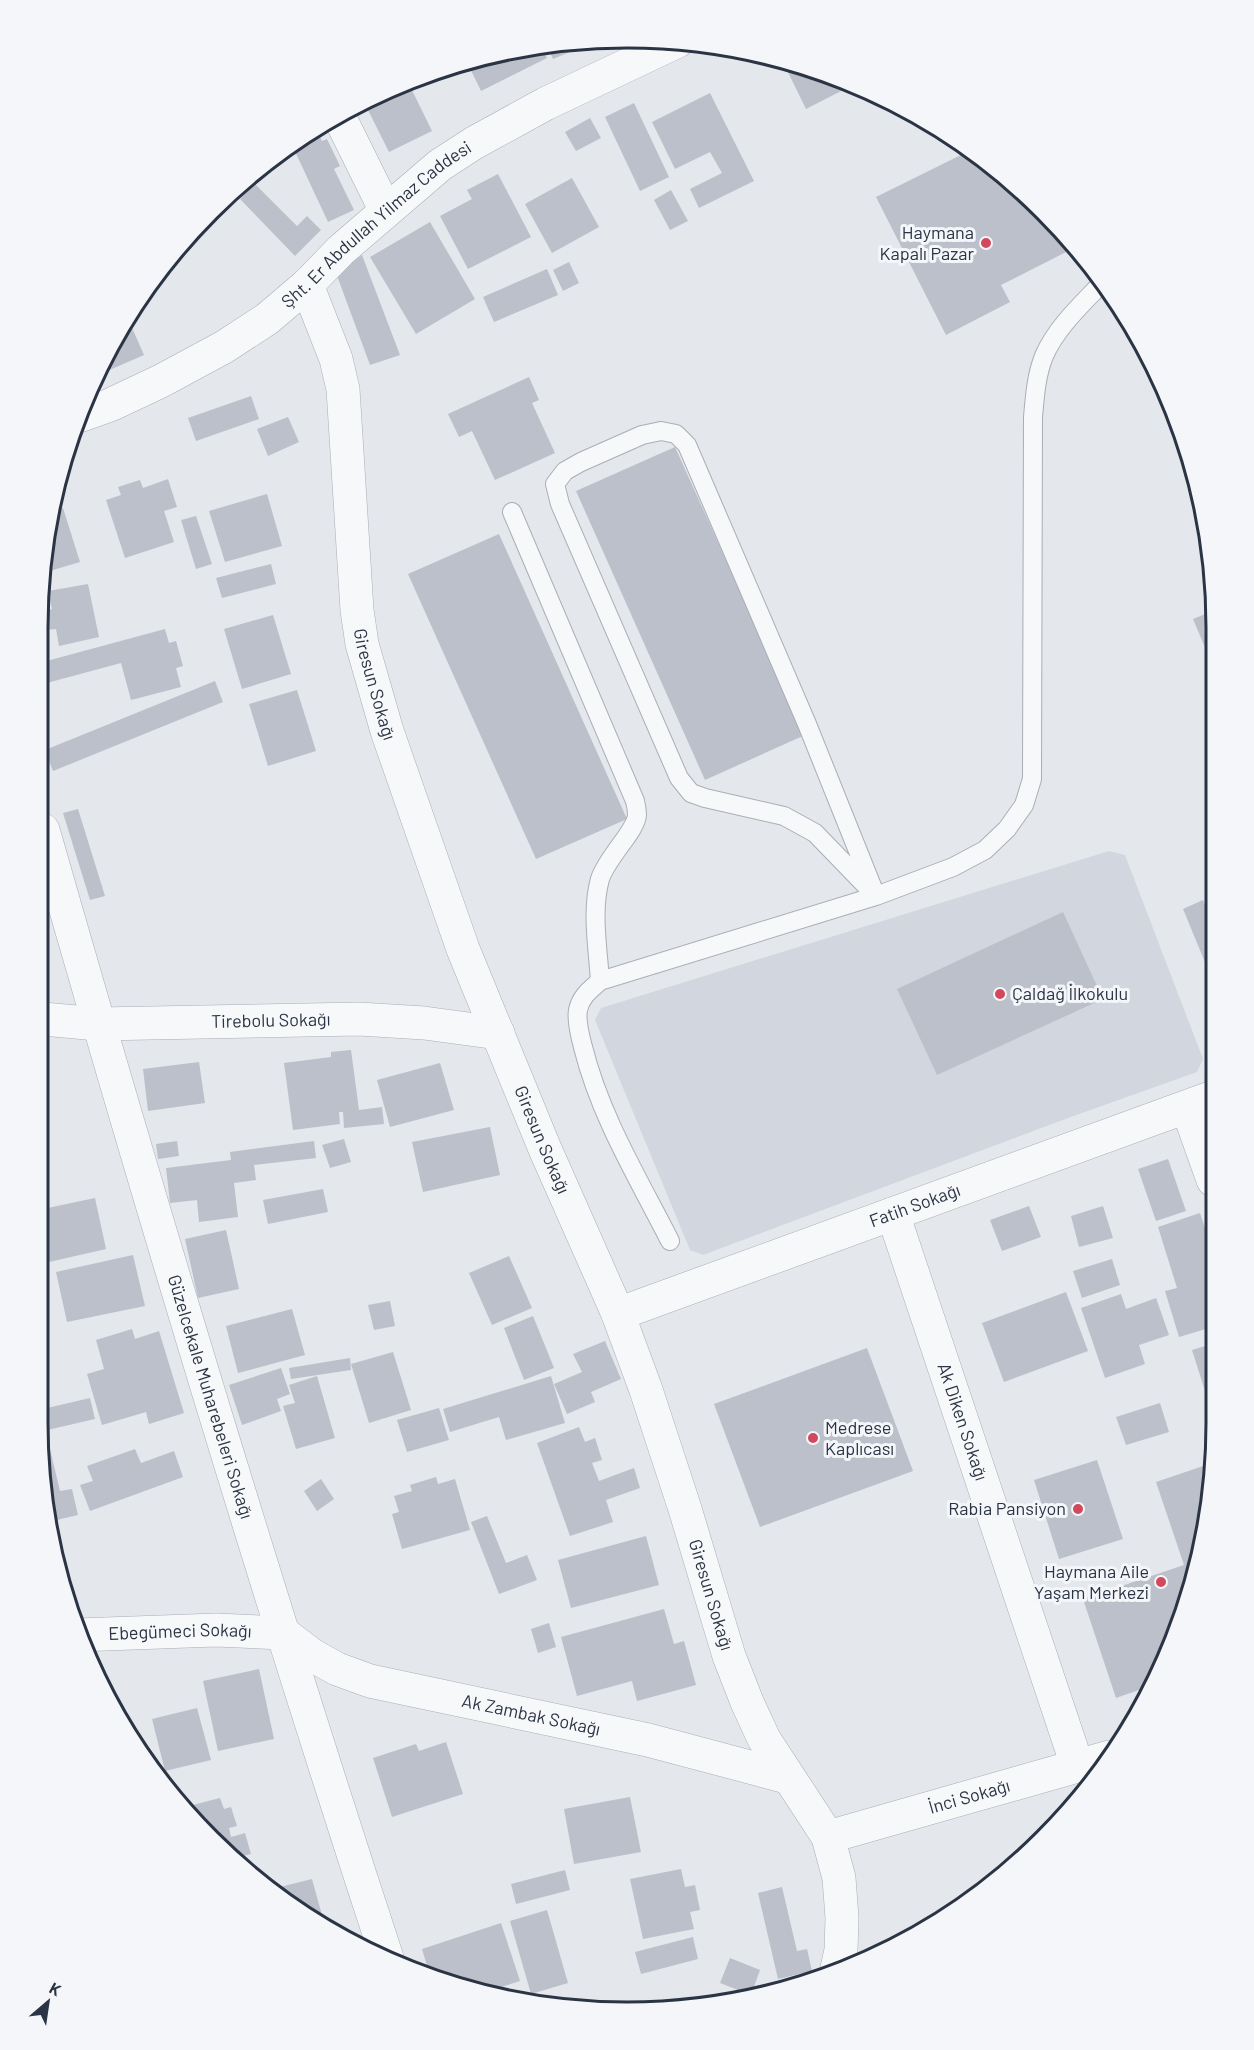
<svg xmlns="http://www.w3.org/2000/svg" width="1254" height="2050" viewBox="0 0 1254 2050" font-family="Barlow,sans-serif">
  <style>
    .built { fill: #d2d6de }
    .building { fill: #bbc0ca }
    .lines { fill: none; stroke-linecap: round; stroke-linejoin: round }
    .service-casing { stroke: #a9aeb7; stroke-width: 20 }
    .minor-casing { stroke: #a9aeb7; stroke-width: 34 }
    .tertiary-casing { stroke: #a9aeb7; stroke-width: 34 }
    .service { stroke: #f7f8fa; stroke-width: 18 }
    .minor { stroke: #f7f8fa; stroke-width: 33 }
    .tertiary { stroke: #f7f8fa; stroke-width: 33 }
    .poi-dot { fill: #d1495b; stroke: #f4f6f9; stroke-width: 2 }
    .labels { text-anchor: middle; stroke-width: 6; stroke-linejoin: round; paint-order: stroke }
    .street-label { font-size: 18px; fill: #2b3445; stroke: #f4f6f9 }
    .poi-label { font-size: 18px; fill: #2b3445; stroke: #f4f6f9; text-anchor: end }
    .rim { fill: none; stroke: #2b3445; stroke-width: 3 }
  </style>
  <rect width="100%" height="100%" fill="#e4e7ec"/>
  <!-- built -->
  <path class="built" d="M 1109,851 L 1125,855 L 1203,1059 L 1197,1072 L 1068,1118 L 703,1255 L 690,1250 L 595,1020 L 601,1008 Z"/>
  <!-- building -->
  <path class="building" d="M 596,41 L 553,59 L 546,43 L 550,43 Z
    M 541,45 L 547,58 L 481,91 L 467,62 Z
    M 784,59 L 853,85 L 806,109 L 782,60 Z
    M 408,82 L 432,131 L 389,152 L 364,102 Z
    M 710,93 L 754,181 L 699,208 L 690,189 L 722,173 L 710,152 L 675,169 L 652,122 Z
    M 634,103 L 669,177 L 640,191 L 605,117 Z
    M 590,118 L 601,138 L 576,151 L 565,132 Z
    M 316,128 L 322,141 L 327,139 L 340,166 L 334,169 L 354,210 L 328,222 L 292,145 Z
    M 971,150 L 986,159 L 1070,239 L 1076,247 L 1001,285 L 1010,302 L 946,335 L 876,197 Z
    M 498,174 L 531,237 L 468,269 L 440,216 L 472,199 L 467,190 Z
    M 572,178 L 599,227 L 552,253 L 525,204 Z
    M 255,184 L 297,226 L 307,216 L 321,230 L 295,256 L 240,199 Z
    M 671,190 L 688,221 L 670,230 L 654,200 Z
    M 430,222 L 475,299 L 416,334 L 370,257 Z
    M 362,255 L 400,355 L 370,365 L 336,273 Z
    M 569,262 L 579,283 L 563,291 L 553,270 Z
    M 547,269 L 558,295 L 494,322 L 483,297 Z
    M 129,321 L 144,355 L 98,375 Z
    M 529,377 L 539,400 L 532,403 L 555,453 L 495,480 L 472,431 L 459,437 L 448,414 Z
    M 251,396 L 259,419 L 196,441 L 188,418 Z
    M 288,417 L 299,442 L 268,456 L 257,429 Z
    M 675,447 L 805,735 L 705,780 L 576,491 Z
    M 168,479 L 177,507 L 164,511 L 174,542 L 125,558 L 106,500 L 121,495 L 118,487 L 140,480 L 143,488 Z
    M 267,494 L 282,546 L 225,562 L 209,511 Z
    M 63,508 L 80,562 L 43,573 L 43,550 L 53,511 Z
    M 196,516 L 212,564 L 196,569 L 181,520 Z
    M 499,534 L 627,819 L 536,859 L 408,574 Z
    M 271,564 L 276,584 L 222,598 L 216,578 Z
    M 88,584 L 99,637 L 59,646 L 56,629 L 46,630 L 43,612 L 52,609 L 48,591 Z
    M 1215,610 L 1215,671 L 1193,619 Z
    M 273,615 L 291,674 L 242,689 L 224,629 Z
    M 165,629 L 169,643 L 176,641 L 183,666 L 176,668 L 181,687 L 131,700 L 121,663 L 43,684 L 43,662 Z
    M 215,681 L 223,702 L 53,771 L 45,750 Z
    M 297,690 L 316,751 L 268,766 L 249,704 Z
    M 78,809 L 105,896 L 90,900 L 63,813 Z
    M 1203,900 L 1214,927 L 1214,984 L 1183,909 Z
    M 1063,912 L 1103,999 L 937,1075 L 897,989 Z
    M 351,1050 L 359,1110 L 382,1107 L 384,1124 L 344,1128 L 343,1112 L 339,1112 L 340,1124 L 293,1130 L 284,1063 L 331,1057 L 331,1052 Z
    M 199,1062 L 205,1103 L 148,1111 L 143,1069 Z
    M 440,1063 L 454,1110 L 390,1127 L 377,1080 Z
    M 490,1127 L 500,1175 L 423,1192 L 412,1142 Z
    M 344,1139 L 351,1162 L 330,1168 L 322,1145 Z
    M 177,1141 L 179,1156 L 158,1159 L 156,1144 Z
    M 314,1141 L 316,1158 L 254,1165 L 256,1180 L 234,1183 L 238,1217 L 199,1222 L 197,1200 L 170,1203 L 166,1168 L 231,1160 L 230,1152 Z
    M 1168,1159 L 1186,1211 L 1156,1221 L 1138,1169 Z
    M 323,1189 L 328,1212 L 268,1224 L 263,1200 Z
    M 95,1198 L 106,1249 L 49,1262 L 43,1235 L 43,1209 Z
    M 1029,1206 L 1041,1237 L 1002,1251 L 990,1220 Z
    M 1103,1206 L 1113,1238 L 1079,1247 L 1071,1216 Z
    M 1200,1213 L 1213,1252 L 1212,1337 L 1209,1328 L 1179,1337 L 1165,1291 L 1177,1288 L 1158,1227 Z
    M 226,1230 L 239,1289 L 198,1298 L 185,1239 Z
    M 133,1255 L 145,1306 L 67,1322 L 56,1272 Z
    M 509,1256 L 532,1308 L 492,1325 L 469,1273 Z
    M 1112,1259 L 1120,1285 L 1082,1298 L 1073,1271 Z
    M 1066,1292 L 1088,1351 L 1004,1382 L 982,1323 Z
    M 1121,1294 L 1126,1309 L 1156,1298 L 1169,1335 L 1139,1345 L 1145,1364 L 1105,1378 L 1081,1308 Z
    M 390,1301 L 395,1326 L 374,1330 L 368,1305 Z
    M 292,1309 L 305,1355 L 238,1373 L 226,1326 Z
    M 533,1316 L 554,1368 L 524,1380 L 504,1328 Z
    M 132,1329 L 135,1339 L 159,1331 L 184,1413 L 149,1424 L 146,1412 L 102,1425 L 87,1374 L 104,1369 L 96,1340 Z
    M 605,1341 L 621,1379 L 591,1392 L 595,1402 L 567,1414 L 554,1384 L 582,1372 L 573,1354 Z
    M 1212,1344 L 1212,1406 L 1210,1407 L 1192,1350 Z
    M 867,1348 L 913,1471 L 760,1527 L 714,1404 Z
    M 393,1352 L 411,1410 L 369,1423 L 351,1364 Z
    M 350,1358 L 351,1370 L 291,1379 L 289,1368 Z
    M 281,1368 L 290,1394 L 277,1399 L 281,1411 L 242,1425 L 229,1385 Z
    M 317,1376 L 335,1438 L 296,1449 L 283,1406 L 295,1403 L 289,1385 Z
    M 551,1376 L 565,1423 L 506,1440 L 499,1417 L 450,1432 L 443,1409 Z
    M 90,1398 L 95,1419 L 43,1431 L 43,1409 Z
    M 1160,1403 L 1169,1432 L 1126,1445 L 1116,1417 Z
    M 439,1408 L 449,1440 L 407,1452 L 397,1420 Z
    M 579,1427 L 585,1442 L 595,1438 L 602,1460 L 592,1463 L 599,1481 L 634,1468 L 640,1488 L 606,1500 L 613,1522 L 570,1536 L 537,1443 Z
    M 49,1445 L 60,1491 L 72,1489 L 78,1515 L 48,1522 L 43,1500 L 43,1447 Z
    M 135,1449 L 141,1463 L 174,1451 L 183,1477 L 90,1511 L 80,1485 L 93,1481 L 87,1466 Z
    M 1097,1460 L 1123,1539 L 1059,1559 L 1034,1480 Z
    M 1212,1463 L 1211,1500 L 1172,1648 L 1150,1686 L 1116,1698 L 1083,1599 L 1184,1565 L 1156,1482 Z
    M 436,1477 L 438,1484 L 455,1479 L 470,1530 L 402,1549 L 392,1514 L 399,1512 L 394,1496 L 412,1491 L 410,1485 Z
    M 321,1479 L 334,1499 L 317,1511 L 304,1491 Z
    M 487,1516 L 506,1563 L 527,1555 L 537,1580 L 499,1594 L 471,1522 Z
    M 646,1536 L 659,1585 L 571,1608 L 558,1560 Z
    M 664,1609 L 674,1644 L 684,1641 L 696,1685 L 637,1701 L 632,1681 L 577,1696 L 561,1637 Z
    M 549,1623 L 556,1647 L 538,1653 L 531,1629 Z
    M 259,1669 L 274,1739 L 218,1751 L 203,1681 Z
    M 197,1708 L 211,1760 L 165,1771 L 152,1719 Z
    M 446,1742 L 463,1794 L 392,1817 L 373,1758 L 416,1744 L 419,1751 Z
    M 630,1797 L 641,1852 L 574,1864 L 564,1809 Z
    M 220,1798 L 224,1809 L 231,1807 L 237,1826 L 229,1828 L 231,1837 L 245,1833 L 251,1854 L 236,1858 L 185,1807 Z
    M 681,1869 L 685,1887 L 695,1885 L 700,1910 L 690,1912 L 694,1929 L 643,1939 L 630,1879 Z
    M 565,1870 L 570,1890 L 516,1904 L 511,1884 Z
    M 312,1879 L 325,1926 L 268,1890 Z
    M 782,1887 L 797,1951 L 807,1949 L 812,1971 L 778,1979 L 758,1893 Z
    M 547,1910 L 568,1983 L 531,1994 L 510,1921 Z
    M 501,1923 L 520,1981 L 485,1992 L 431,1979 L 422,1949 Z
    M 693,1937 L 698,1959 L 641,1974 L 635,1952 Z
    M 730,1958 L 760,1970 L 751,1995 L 720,1983 Z"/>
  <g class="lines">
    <!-- service casing -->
    <g class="service-casing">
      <path id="service" d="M 661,431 L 676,434 L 687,445 L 807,724 L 876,896 L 815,833 L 784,816 L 705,798 L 691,793 L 679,778 L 560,504 L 555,484 L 565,471 L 581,462 L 642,435 Z
        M 512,512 L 635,801 C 636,805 637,810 637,815 C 636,831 607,857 600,879 C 591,911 598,949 600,981
        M 670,1241 C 638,1178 600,1116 583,1047 C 580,1036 576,1021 578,1010 C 581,996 590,990 600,981 L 876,896 L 953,867 L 985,850 L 1007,829 L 1024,805 L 1032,779 L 1033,417 C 1035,396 1036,376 1044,356 C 1056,328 1081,305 1102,283"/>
    </g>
    <!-- minor casing -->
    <g class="minor-casing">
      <g id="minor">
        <path d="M 338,114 L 386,211"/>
        <path id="s1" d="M 307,285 L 336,359 L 343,389 L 357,610 L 362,644 L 387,731 L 463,949 L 545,1149 L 618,1314 L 646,1390 L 685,1509 L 729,1656 L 747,1702 L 764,1739 L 828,1837 L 839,1878 L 842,1918 L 841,1950 L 836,1973"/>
        <path id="s2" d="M 43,830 C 151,1208 265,1586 388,1961"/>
        <path id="s3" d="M 43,1019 L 98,1024 L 359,1019 L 424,1023 L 498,1033"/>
        <path d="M 1187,1107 L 1213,1180"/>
        <path id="s4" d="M 893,1214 L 1077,1765"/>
        <path id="s5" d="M 618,1314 L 1213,1097"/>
        <path id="s6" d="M 78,1635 L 216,1630 L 283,1633 L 312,1655 L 337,1669 L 370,1681 L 648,1740 L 787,1777"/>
        <path id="s7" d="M 828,1837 L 1109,1757"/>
      </g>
    </g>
    <!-- tertiary casing -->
    <g class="tertiary-casing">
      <g id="tertiary">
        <path id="s8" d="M 79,416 L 110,405 L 161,381 L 224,347 L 267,319 L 307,285 L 341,250 L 440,165 L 474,143 L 545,104 L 678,41"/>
      </g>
    </g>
    <!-- service -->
    <use href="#service" class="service"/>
    <!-- minor -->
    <use href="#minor" class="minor"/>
    <!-- tertiary -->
    <use href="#tertiary" class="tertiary"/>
  </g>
  <!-- markers -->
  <g class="poi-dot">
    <circle cx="986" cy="243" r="6"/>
    <circle cx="1000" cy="994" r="6"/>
    <circle cx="813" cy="1438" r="6"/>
    <circle cx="1078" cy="1509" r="6"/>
    <circle cx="1161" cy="1582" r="6"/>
  </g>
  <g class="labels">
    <!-- street labels -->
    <g class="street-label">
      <text dy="6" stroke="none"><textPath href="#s8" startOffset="357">Şht. Er Abdullah Yilmaz Caddesi</textPath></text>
      <text dy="6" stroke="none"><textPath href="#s1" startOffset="408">Giresun Sokağı</textPath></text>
      <text dy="6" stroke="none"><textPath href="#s3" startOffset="228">Tirebolu Sokağı</textPath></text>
      <text dy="6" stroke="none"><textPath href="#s1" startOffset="894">Giresun Sokağı</textPath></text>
      <text dy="6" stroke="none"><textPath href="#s5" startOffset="316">Fatih Sokağı</textPath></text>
      <text dy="6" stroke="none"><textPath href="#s2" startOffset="591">Güzelcekale Muharebeleri Sokağı</textPath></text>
      <text dy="6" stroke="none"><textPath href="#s4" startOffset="219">Ak Diken Sokağı</textPath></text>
      <text dy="6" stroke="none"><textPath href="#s1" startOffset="1380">Giresun Sokağı</textPath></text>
      <text dy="6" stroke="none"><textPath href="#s6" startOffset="102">Ebegümeci Sokağı</textPath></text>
      <text dy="6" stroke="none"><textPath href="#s6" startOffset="470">Ak Zambak Sokağı</textPath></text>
      <text dy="6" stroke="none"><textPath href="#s7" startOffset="147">İnci Sokağı</textPath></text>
    </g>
    <!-- poi labels -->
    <g class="poi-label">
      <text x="974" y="239">Haymana<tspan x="974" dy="21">Kapalı Pazar</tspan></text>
      <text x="1012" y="1000" text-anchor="start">Çaldağ İlkokulu</text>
      <text x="825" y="1434" text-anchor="start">Medrese<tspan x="825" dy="21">Kaplıcası</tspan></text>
      <text x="1066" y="1515">Rabia Pansiyon</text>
      <text x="1149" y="1578">Haymana Aile<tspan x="1149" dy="21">Yaşam Merkezi</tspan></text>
    </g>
  </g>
  <!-- crop -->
  <path d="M0 0H1254V2050H0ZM627 48H627A579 579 0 0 1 1206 627V1423A579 579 0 0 1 627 2002H627A579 579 0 0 1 48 1423V627A579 579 0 0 1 627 48Z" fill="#f4f6f9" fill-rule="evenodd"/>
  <path class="rim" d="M627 48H627A579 579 0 0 1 1206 627V1423A579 579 0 0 1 627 2002H627A579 579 0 0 1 48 1423V627A579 579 0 0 1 627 48Z"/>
  <!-- north arrow -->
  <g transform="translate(48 2002) rotate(29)" stroke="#f4f6f9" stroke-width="4.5" paint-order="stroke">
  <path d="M0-4.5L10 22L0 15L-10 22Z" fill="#2b3445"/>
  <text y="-9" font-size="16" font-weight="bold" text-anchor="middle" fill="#2b3445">K</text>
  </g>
</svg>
